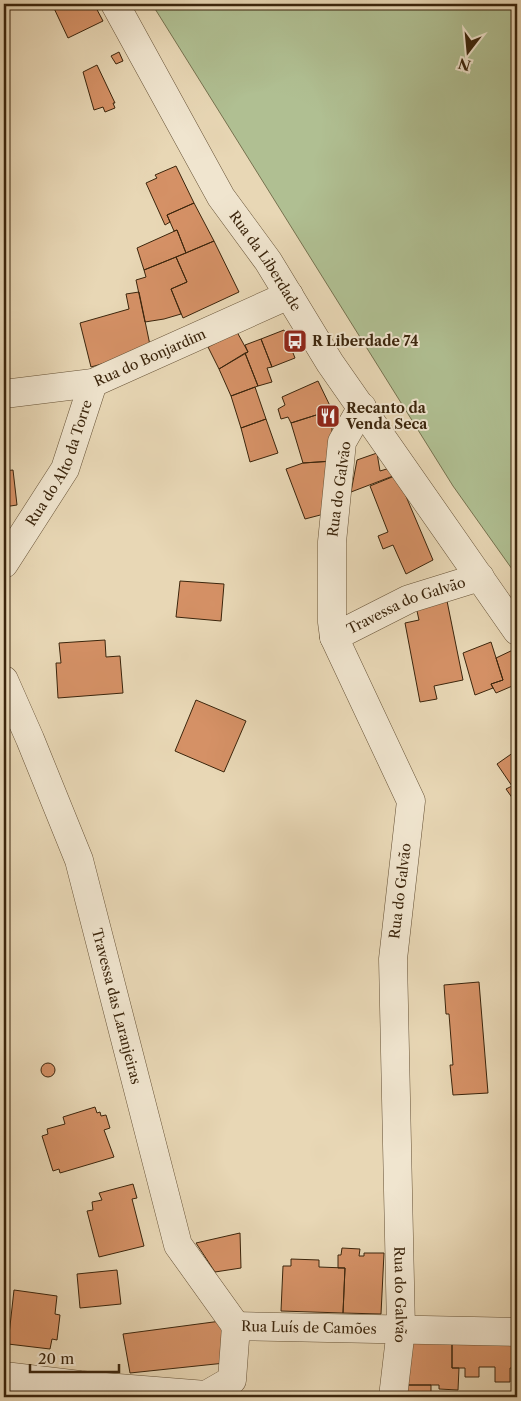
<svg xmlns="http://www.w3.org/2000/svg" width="521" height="1401" viewBox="0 0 521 1401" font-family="'Libre Caslon Text',serif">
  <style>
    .green { fill: #b0bf92; stroke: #76724f }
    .building { fill: #d59166; stroke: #3b250c }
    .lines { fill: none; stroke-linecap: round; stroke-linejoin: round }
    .minor-casing { stroke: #665236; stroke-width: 29 }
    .minor { stroke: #f0e5cf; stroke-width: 28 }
    .labels { text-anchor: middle; stroke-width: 4; stroke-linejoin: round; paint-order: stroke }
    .street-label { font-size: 14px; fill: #3b250c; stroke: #f0e5cf }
    .poi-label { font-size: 14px; font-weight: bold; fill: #3b250c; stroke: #f0e5cf; text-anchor: start }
  </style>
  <rect width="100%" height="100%" fill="#e8d7b5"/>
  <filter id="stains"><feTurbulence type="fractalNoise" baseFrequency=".004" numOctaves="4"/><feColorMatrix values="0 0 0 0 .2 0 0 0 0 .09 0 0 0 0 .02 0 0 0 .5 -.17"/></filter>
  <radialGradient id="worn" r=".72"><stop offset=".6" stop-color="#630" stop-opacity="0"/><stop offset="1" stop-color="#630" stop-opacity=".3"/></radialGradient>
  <!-- green -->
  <path class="green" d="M 152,4 L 517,4 L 517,576 L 453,486 Z"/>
  <!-- building -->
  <path class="building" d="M 52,4 L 94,4 L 103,21 L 68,38 Z
    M 119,52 L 123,61 L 116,64 L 111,56 Z
    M 97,65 L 115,103 L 113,103 L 115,108 L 105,112 L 103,107 L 94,110 L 83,72 Z
    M 176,166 L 194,203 L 167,215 L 170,222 L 165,225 L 146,183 L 157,178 L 155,175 Z
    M 194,203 L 214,241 L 186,253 L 177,230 L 174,231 L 167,215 Z
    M 177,230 L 186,253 L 144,270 L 137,248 Z
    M 214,241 L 239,292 L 183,318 L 171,289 L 187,282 L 176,257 Z
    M 176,257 L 187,282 L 171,289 L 181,314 L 164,319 L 145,322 L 136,280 L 146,277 L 144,270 Z
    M 139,292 L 151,350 L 91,367 L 80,323 L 129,309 L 126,294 Z
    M 284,330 L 295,358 L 272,367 L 261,339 Z
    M 237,332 L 248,352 L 219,369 L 208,347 Z
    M 261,339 L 272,367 L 267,368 L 272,382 L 258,386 L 245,353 L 248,352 L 245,345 Z
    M 245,353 L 258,386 L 231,396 L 219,369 Z
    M 318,381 L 332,410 L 291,423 L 288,417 L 281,419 L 278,409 L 285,405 L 282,397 Z
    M 255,387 L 266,419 L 241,428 L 231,396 Z
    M 332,410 L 332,461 L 303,463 L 291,423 Z
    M 266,419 L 278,453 L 250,462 L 241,428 Z
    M 377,453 L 380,471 L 390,468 L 393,476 L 351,492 L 357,460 Z
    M 334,461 L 328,513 L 305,519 L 286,469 L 303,463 Z
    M 13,470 L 17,505 L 4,507 L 4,471 Z
    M 397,475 L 433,560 L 406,574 L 393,545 L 383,549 L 378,536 L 388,532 L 370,486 Z
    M 180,581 L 224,584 L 221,621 L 176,617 Z
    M 446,596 L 463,680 L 434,686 L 437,699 L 420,702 L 405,623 L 419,620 L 415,602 Z
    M 105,640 L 106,657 L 120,656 L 123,693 L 58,698 L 56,663 L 61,663 L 59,643 Z
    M 491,642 L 503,680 L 491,684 L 493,688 L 475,695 L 463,653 Z
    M 515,649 L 517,652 L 517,684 L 496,693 L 491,684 L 503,680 L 496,658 Z
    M 196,700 L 246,721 L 224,772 L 175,751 Z
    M 517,750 L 517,796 L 513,799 L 506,789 L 512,786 L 497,764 Z
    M 479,982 L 488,1093 L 453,1095 L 450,1065 L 453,1065 L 449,1014 L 446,1014 L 444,985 Z
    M41 1070a7 7 0 1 1 14 0a7 7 0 1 1-14 0Z
    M 95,1107 L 97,1113 L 100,1112 L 101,1116 L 106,1115 L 110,1128 L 104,1130 L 114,1157 L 60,1173 L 59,1169 L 53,1171 L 42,1136 L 48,1134 L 47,1129 L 65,1124 L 63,1117 Z
    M 133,1184 L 137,1198 L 132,1199 L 144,1246 L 99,1257 L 87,1211 L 93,1210 L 92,1202 L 102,1200 L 99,1193 Z
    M 240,1233 L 241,1268 L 215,1272 L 196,1243 Z
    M 342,1248 L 360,1249 L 359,1256 L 364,1256 L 364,1253 L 384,1253 L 381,1314 L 343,1313 L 345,1268 L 338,1268 L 338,1255 L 341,1255 Z
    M 291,1259 L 319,1260 L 319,1267 L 345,1268 L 343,1313 L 281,1311 L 283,1266 L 291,1266 Z
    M 117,1270 L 121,1304 L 80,1308 L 77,1274 Z
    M 14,1290 L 57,1296 L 55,1314 L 60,1315 L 57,1340 L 52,1339 L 50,1349 L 8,1344 Z
    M 221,1321 L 225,1363 L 130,1373 L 123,1334 Z
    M 408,1340 L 452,1341 L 452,1368 L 459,1368 L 458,1390 L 439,1389 L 439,1385 L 405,1385 Z
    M 452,1341 L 517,1341 L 517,1368 L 510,1368 L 510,1382 L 495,1382 L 495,1367 L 479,1367 L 479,1377 L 465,1377 L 465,1368 L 452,1368 Z
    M 405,1385 L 431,1385 L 431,1397 L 405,1397 Z"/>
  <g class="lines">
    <!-- minor casing -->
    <g class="minor-casing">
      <g id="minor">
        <path id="s1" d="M 115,4 L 221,197 L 268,261 L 330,363 L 517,631"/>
        <path id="s2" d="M 4,394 L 93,383 L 289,295"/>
        <path id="s3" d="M 362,407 L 342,442 L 332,542 L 332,622 L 334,637 L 411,801 L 393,959 L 401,1329 L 393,1397"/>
        <path id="s4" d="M 4,564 L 65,469 L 93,383"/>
        <path id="s5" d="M 334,637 L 409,599 L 480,577"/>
        <path id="s6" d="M 4,680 L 30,739 L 79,860 L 178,1245 L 236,1326"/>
        <path id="s7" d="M 4,1376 L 80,1385 L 206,1395 L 232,1380 L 236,1326 L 517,1332"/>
      </g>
    </g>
    <!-- minor -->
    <use href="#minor" class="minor"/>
  </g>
  <!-- icons -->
  <defs>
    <g id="bus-square" transform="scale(1.25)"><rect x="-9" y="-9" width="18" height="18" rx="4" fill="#8f2418" stroke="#f0e5cf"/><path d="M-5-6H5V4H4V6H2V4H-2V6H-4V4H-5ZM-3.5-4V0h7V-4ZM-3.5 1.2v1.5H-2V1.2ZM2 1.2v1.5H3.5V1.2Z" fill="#fff"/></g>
    <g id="restaurant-square" transform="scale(1.25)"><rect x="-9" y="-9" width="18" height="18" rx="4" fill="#8f2418" stroke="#f0e5cf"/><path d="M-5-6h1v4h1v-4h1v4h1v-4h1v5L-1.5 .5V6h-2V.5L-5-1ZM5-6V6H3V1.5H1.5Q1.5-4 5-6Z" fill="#fff"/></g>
  </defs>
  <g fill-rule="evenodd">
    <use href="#bus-square" x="295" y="341"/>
    <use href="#restaurant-square" x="328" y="416"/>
  </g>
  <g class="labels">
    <!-- street labels -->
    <g class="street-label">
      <text dy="5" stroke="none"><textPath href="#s1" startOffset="298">Rua da Liberdade</textPath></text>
      <text dy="5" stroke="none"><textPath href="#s2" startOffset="152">Rua do Bonjardim</textPath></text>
      <text dy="5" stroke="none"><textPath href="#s4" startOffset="116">Rua do Alto da Torre</textPath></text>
      <text transform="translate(339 489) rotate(-82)" y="5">Rua do Galvão</text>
      <text dy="5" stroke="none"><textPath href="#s5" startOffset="79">Travessa do Galvão</textPath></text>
      <text transform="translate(400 891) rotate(-83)" y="5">Rua do Galvão</text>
      <text dy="5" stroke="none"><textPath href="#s6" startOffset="346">Travessa das Laranjeiras</textPath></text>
      <text dy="5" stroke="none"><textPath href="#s3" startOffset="912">Rua do Galvão</textPath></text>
      <text dy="5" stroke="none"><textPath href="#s7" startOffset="360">Rua Luís de Camões</textPath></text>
    </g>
    <!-- poi labels -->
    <g class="poi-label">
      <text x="312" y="346">R Liberdade 74</text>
      <text x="346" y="413">Recanto da<tspan x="346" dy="16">Venda Seca</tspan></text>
    </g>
  </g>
  <!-- margin -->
  <rect width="521" height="1401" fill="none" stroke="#e8d7b5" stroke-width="20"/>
  <rect x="5" y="5" width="511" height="1391" fill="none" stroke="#3b250c" stroke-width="2.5"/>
  <rect x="10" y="10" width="501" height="1381" fill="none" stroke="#3b250c"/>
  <!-- north arrow -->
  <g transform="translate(468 52) rotate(196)" stroke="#f0e5cf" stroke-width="4" paint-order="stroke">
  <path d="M0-4L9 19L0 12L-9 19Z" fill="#3b250c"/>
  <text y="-8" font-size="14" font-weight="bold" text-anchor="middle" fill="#3b250c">N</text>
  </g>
  <!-- scale -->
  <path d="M30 1364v8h89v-8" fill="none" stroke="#3b250c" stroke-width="2.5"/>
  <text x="38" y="1364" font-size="15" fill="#3b250c" stroke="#f0e5cf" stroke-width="4" paint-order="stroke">20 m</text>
  <rect width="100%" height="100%" filter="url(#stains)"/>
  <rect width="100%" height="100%" fill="url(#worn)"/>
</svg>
